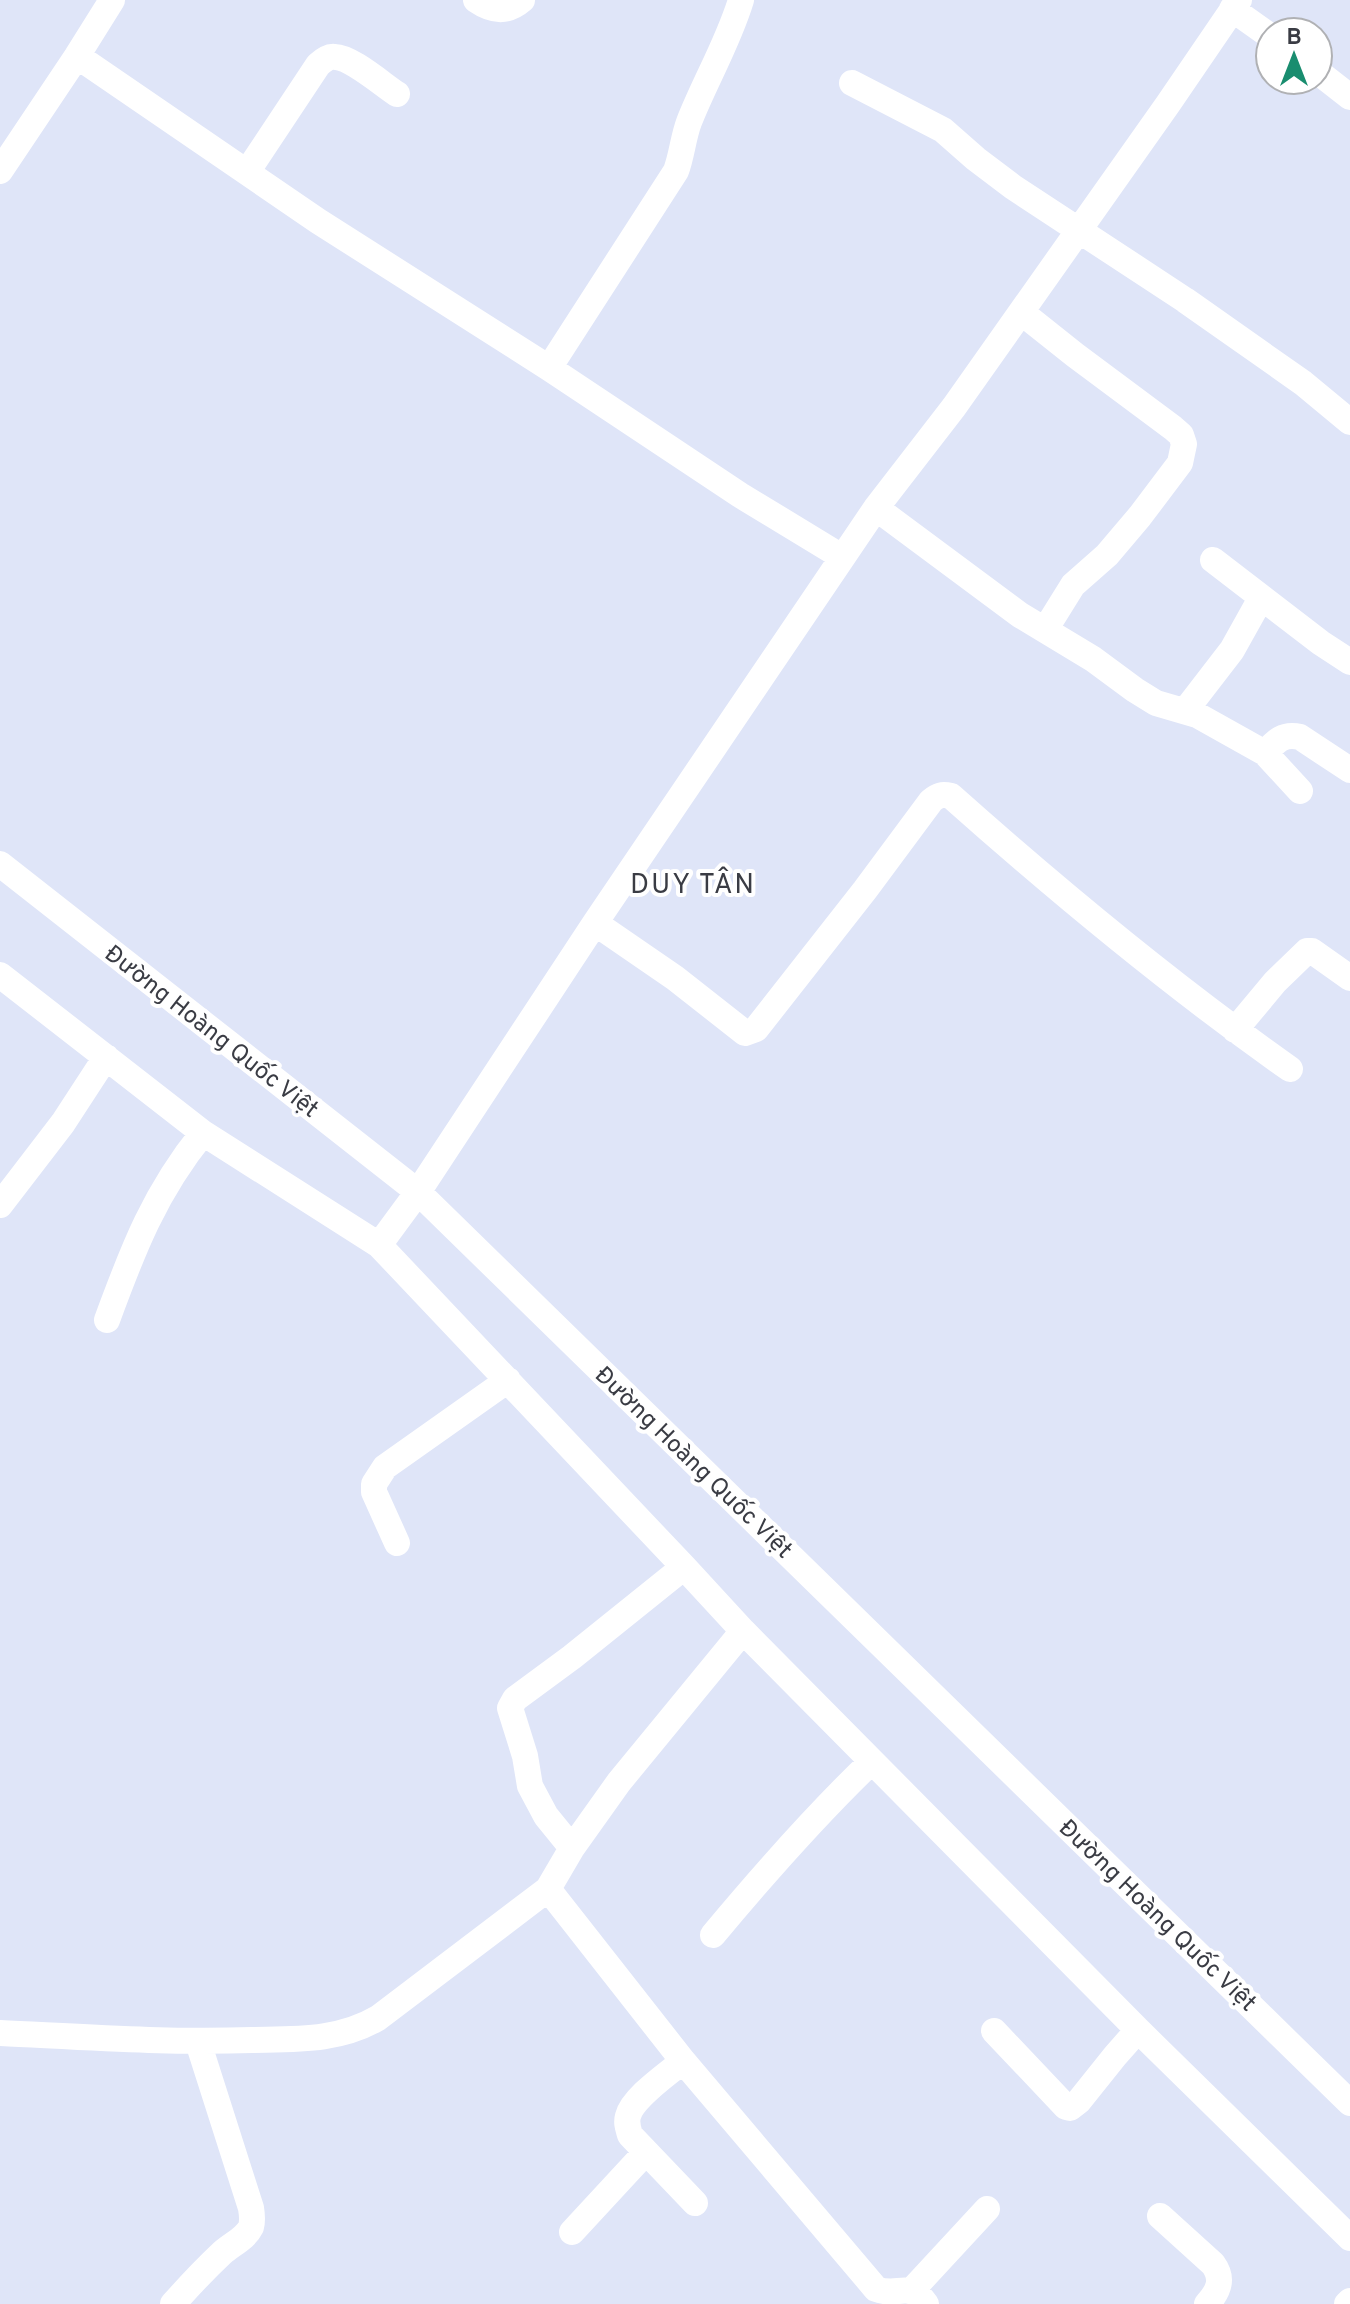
<svg xmlns="http://www.w3.org/2000/svg" width="1350" height="2304" viewBox="0 0 1350 2304" font-family="Overpass,sans-serif">
  <style>
    .lines { fill: none; stroke-linecap: round; stroke-linejoin: round }
    .minor { stroke: #fff; stroke-width: 26 }
    .labels { text-anchor: middle; stroke-width: 8; stroke-linejoin: round; paint-order: stroke }
    .street-label { font-size: 24px; fill: #3a3c44; stroke: #fff }
    .quarter-label { font-size: 28px; letter-spacing: 2px; fill: #3a3c44; stroke: #fff }
  </style>
  <rect width="100%" height="100%" fill="#dfe5f8"/>
  <g class="lines">
    <!-- minor -->
    <path class="minor" d="M 476,0 C 492,11 507,13 522,0
      M 1239,0 L 1168,104 L 954,407 L 876,508 L 595,923 L 418,1192 L 379,1245 L 684,1567 L 743,1631 L 1138,2030 L 1350,2238
      M 1232,9 L 1270,36
      M 77,56 L 318,221 L 549,368 L 740,495 L 842,557
      M 1318,72 L 1350,97
      M 852,83 L 943,130 L 976,159 L 1013,187 L 1185,300 L 1303,383 L 1350,422
      M 0,171 L 77,56 L 112,0
      M 247,172 L 318,65 C 323,61 328,56 335,57 C 351,57 383,85 397,94
      M 1021,312 L 1075,355 L 1173,428 L 1181,435 L 1184,444 L 1180,463 L 1140,516 L 1107,555 L 1073,585 L 1045,630
      M 549,368 L 676,171 C 682,155 683,138 689,122 C 705,81 728,43 741,0
      M 876,508 L 1020,615 L 1093,659 L 1135,690 L 1156,703 L 1197,715 L 1265,753 L 1300,791
      M 1213,560 L 1321,643 L 1350,662
      M 1185,711 L 1232,650 L 1261,598
      M 1265,753 C 1276,741 1283,733 1300,737 L 1350,770
      M 0,864 L 418,1192 L 1350,2103
      M 595,923 L 675,978 L 745,1033 L 756,1029 L 865,890 L 931,801 C 938,795 942,794 951,796 C 1060,893 1171,985 1290,1069
      M 0,975 L 203,1133 L 379,1245
      M 1235,1030 L 1275,982 L 1307,951 L 1312,951 L 1350,978
      M 0,1205 L 63,1123 L 106,1057
      M 107,1320 C 133,1249 155,1192 203,1133
      M 397,1543 L 374,1492 L 374,1484 L 385,1467 L 508,1380
      M 572,1848 L 546,1816 L 530,1786 L 525,1756 L 510,1708 L 515,1699 L 572,1657 L 684,1567
      M 548,1889 L 683,2061 L 876,2289 C 899,2298 908,2279 926,2304
      M 713,1935 C 763,1875 815,1816 871,1762
      M 994,2031 L 1066,2107 L 1070,2108 L 1079,2101 L 1115,2056 L 1138,2030
      M 0,2033 C 84,2037 168,2043 252,2040 C 296,2039 339,2041 378,2018 L 548,1889 L 572,1848 L 619,1782 L 743,1631
      M 683,2061 C 668,2074 633,2097 628,2116 C 626,2123 628,2128 630,2135 L 695,2203
      M 1160,2216 L 1213,2264 C 1224,2279 1219,2291 1207,2304
      M 572,2232 L 646,2152
      M 912,2290 L 987,2209
      M 173,2304 C 189,2286 205,2269 222,2253 C 232,2244 245,2239 251,2227 C 253,2220 252,2214 251,2208 L 198,2042
      M 1347,2304 L 1350,2301"/>
  </g>
  <g class="labels">
    <!-- street labels -->
    <g class="street-label">
      <text transform="translate(212 1031) rotate(38)" y="8">Đường Hoàng Quốc Việt</text>
      <text transform="translate(694 1462) rotate(44)" y="8">Đường Hoàng Quốc Việt</text>
      <text transform="translate(1158 1915) rotate(44)" y="8">Đường Hoàng Quốc Việt</text>
    </g>
    <!-- quarter labels -->
    <g class="quarter-label">
      <text x="693" y="893">DUY TÂN</text>
    </g>
  </g>
  <!-- north arrow -->
  <g transform="translate(1294 56)"><circle r="38" fill="#ffffff" stroke="#b0b1b4" stroke-width="2"/>
  <path d="M0-6L14 30L0 20L-14 30Z" fill="#198d6f"/>
  <text y="-12" font-size="22" font-weight="bold" text-anchor="middle" fill="#3a3c44">B</text>
  </g>
</svg>
